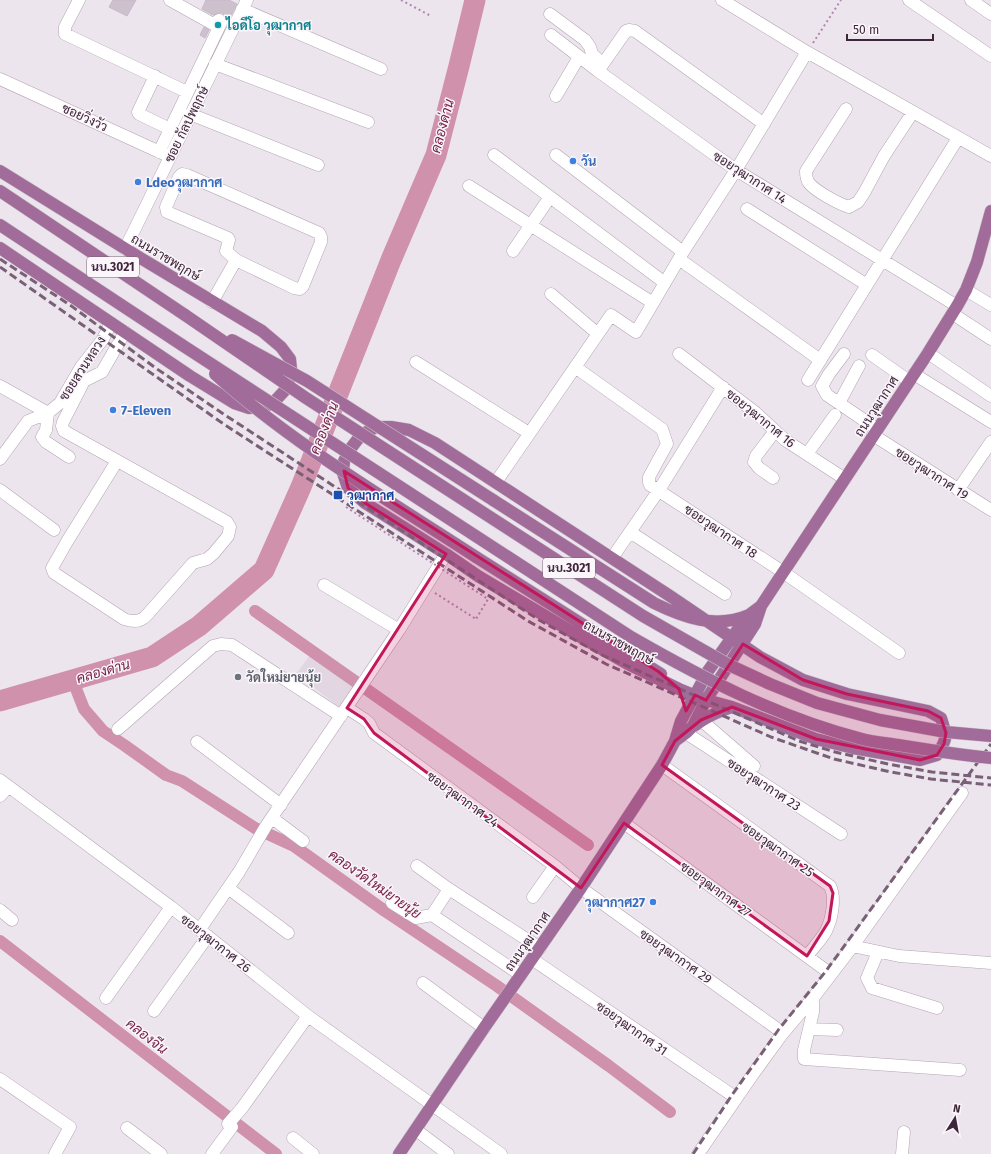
<svg xmlns="http://www.w3.org/2000/svg" width="991" height="1154" viewBox="0 0 991 1154" font-family="'Fira Sans',Sarabun,sans-serif">
  <style>
    .built { fill: #e1d6e1 }
    .lines { fill: none; stroke-linecap: round; stroke-linejoin: round }
    .canal { stroke: #cf91ac; stroke-width: 12 }
    .river { stroke: #cf91ac; stroke-width: 21 }
    .building { fill: #cec1ce; stroke: #c7b8c7 }
    .minor-casing { stroke: #b2a4b1; stroke-width: 13 }
    .major-casing { stroke: #c9c2c8; stroke-width: 13 }
    .path { stroke: #b087ac; stroke-width: 2; stroke-dasharray: 2 3; stroke-linecap: butt }
    .minor { stroke: #fff; stroke-width: 12 }
    .major { stroke: #a16c99; stroke-width: 12 }
    .rail { stroke: #7a6077; stroke-width: 3; stroke-dasharray: 8 4; stroke-linecap: butt }
    .major-bridge-casing { stroke: #c9c2c8; stroke-width: 13; stroke-linecap: butt }
    .path-bridge { stroke: #b087ac; stroke-width: 2; stroke-dasharray: 2 3; stroke-linecap: butt }
    .major-bridge { stroke: #a16c99; stroke-width: 12 }
    .marked { fill: #c2185b; fill-opacity: 0.2; stroke: #c2185b; stroke-width: 3; stroke-linejoin: round }
    .culture-dot { fill: #0f9aa8; stroke: #faf6fa; stroke-width: 1.5 }
    .shop-dot { fill: #3f7fe0; stroke: #faf6fa; stroke-width: 1.5 }
    .transit-dot { fill: #1a4fb4; stroke: #faf6fa; stroke-width: 1.5 }
    .worship-dot { fill: #6b7280; stroke: #faf6fa; stroke-width: 1.5 }
    .labels { text-anchor: middle; stroke-width: 3; stroke-linejoin: round; paint-order: stroke }
    .shield { fill: #faf6fa; stroke: #776474; stroke-width: 1 }
    .shield-label { font-size: 12px; font-weight: bold; fill: #3f253b }
    .culture-label { font-size: 13px; font-weight: bold; fill: #0d838f; stroke: #faf6fa; text-anchor: start }
    .street-label { font-size: 13px; fill: #3f253b; stroke: #faf6fa }
    .shop-label { font-size: 13px; font-weight: bold; fill: #366cbe; stroke: #faf6fa; text-anchor: start }
    .transit-label { font-size: 13px; font-weight: bold; fill: #164399; stroke: #faf6fa; text-anchor: start }
    .worship-label { font-size: 13px; font-weight: bold; fill: #5b616d; stroke: #faf6fa; text-anchor: start }
    .water-label { font-size: 14px; font-style: italic; fill: #782147; stroke: #faf6fa }
  </style>
  <rect width="100%" height="100%" fill="#ede5ee"/>
  <!-- built -->
  <path class="built" d="M 313,651 L 360,686 L 342,709 L 296,674 Z"/>
  <g class="lines">
    <!-- canal -->
    <path class="canal" d="M 255,611 L 588,845
      M 73,681 L 84,709 L 103,731 L 124,745 L 166,775 L 182,781 L 255,828 L 294,846 L 385,911 L 497,986 L 609,1066 L 670,1112
      M 0,941 L 276,1154"/>
    <!-- river -->
    <path class="river" d="M 0,701 L 152,657 L 199,626 L 264,570 L 301,487 L 391,260 L 436,155 L 459,66 L 475,0"/>
  </g>
  <!-- building -->
  <path class="building" d="M 113,0 L 136,0 L 127,16 L 109,7 Z
    M 206,0 L 229,0 L 237,4 L 228,21 L 225,16 L 222,13 L 218,13 L 213,15 L 202,9 Z
    M 204,27 L 209,30 L 205,38 L 200,35 Z"/>
  <g class="lines">
    <!-- minor casing -->
    <g class="minor-casing">
      <path id="minor" d="M 79,0 L 65,27 L 65,34 L 187,92
        M 722,0 L 807,52 L 991,156
        M 909,0 L 991,56
        M 971,0 L 991,14
        M 242,9 L 381,69
        M 550,14 L 585,40 L 590,47 L 592,54 L 603,64
        M 551,35 L 598,71 L 736,170 L 957,306
        M 215,64 L 368,122
        M 598,71 L 626,31 L 629,30 L 635,31 L 764,124
        M 155,76 L 138,112 L 139,114 L 170,129
        M 0,79 L 164,154
        M 556,96 L 579,57
        M 846,109 L 806,171 C 806,175 806,179 809,183 C 815,191 839,204 849,207 L 858,202 L 864,193 L 884,156 L 913,112
        M 190,114 L 318,165
        M 159,152 L 221,23 L 219,20 L 213,24 L 170,0
        M 494,155 L 665,283
        M 556,155 L 683,252
        M 182,174 L 187,175 L 319,233 L 321,237 L 321,242 L 303,286 L 300,289 L 294,288 L 236,260 L 226,251 L 229,240 L 228,238 L 167,212 L 166,207 L 179,177 Z
        M 469,186 L 653,303
        M 747,209 L 867,285
        M 125,249 L 247,0
        M 513,251 L 550,197
        M 679,259 L 820,360
        M 966,290 L 991,305
        M 551,294 L 598,334
        M 212,302 L 236,260
        M 953,314 L 991,339
        M 928,353 L 991,396
        M 679,354 L 756,413 L 785,440 L 845,479
        M 844,354 L 829,374 L 822,386 L 827,395 L 877,429
        M 872,355 L 909,381
        M 416,362 L 529,433
        M 575,367 L 662,429 L 667,444 L 649,477 L 649,482 L 650,485 L 783,572 L 899,653
        M 914,374 L 991,422
        M 808,380 L 958,138
        M 0,386 L 48,413 L 46,430 L 42,437 L 46,442 L 69,457
        M 839,403 L 859,366
        M 873,435 L 991,510
        M 807,454 L 835,415
        M 0,459 L 28,421 L 48,413 L 60,403 L 81,367 L 103,339 L 111,323
        M 117,461 L 68,540 L 52,568 L 54,573 L 124,619 C 132,622 140,622 146,616 L 193,563 L 207,559 L 214,553 L 228,536 L 230,527 L 227,522 L 64,431 L 62,426 L 63,422 L 84,381 L 102,372 L 125,332
        M 773,478 L 759,468 L 754,462 L 756,456 L 775,431
        M 496,482 L 611,315 L 636,332 L 683,252 L 736,170 L 807,52
        M 0,490 L 54,530
        M 958,490 L 991,442
        M 630,532 L 725,594
        M 612,558 L 659,490 L 723,387
        M 324,585 L 399,630
        M 347,708 L 364,719 L 369,723 L 374,733 L 555,866 L 581,888 L 783,1033
        M 701,720 L 754,766
        M 118,729 L 213,646 L 221,644 L 232,645 L 341,716
        M 686,733 L 841,834
        M 197,742 L 281,805
        M 662,765 L 830,886 C 836,898 832,919 826,931 C 821,940 813,948 807,956
        M 0,780 L 171,907 L 308,1016 L 501,1154
        M 0,796 L 8,787
        M 272,818 L 303,841
        M 624,823 L 831,974
        M 417,866 L 449,889
        M 228,888 L 288,933
        M 533,897 L 555,866
        M 392,903 L 416,918 L 432,915
        M 0,910 L 12,920
        M 200,929 L 239,872 L 266,826 L 399,630 L 446,554
        M 852,946 L 899,956 L 991,963
        M 878,952 L 867,978 L 872,988 L 937,1008
        M 532,959 L 732,1095
        M 521,975 L 432,915 L 449,889 L 540,948
        M 423,983 L 484,1028
        M 106,998 L 171,907
        M 813,998 L 813,1012 L 804,1050 L 804,1059 L 960,1070
        M 154,1011 L 208,936
        M 809,1029 L 837,1030
        M 0,1079 L 70,1127 L 55,1154
        M 127,1128 L 161,1154
        M 416,1130 L 448,1154
        M 293,1138 L 313,1154
        M 212,1154 L 232,1127 L 228,1124 L 242,1108 L 308,1016
        M 698,1154 L 751,1077 L 783,1033 L 813,998 L 852,947 L 962,793
        M 902,1154 L 904,1132"/>
    </g>
    <!-- major casing -->
    <g class="major-casing">
      <path id="major" d="M 0,171 L 142,259 L 262,331 L 281,347 L 290,359 L 291,369 L 287,388 L 274,402 L 266,406 L 249,408 L 234,403 L 190,376 L 0,248
        M 0,191 L 185,315
        M 0,225 L 182,345
        M 376,427 L 391,427 L 409,430 L 435,443 L 670,596 L 760,657 L 803,680 L 847,694 L 928,711 L 941,718 C 947,736 948,738 937,755 L 920,760 L 853,748 L 816,739 L 732,707 L 706,700 L 679,689 L 628,664 L 584,639 L 478,576 L 446,554 L 365,503 L 348,488 L 343,473 L 344,461 L 351,448 L 361,435 Z
        M 493,500 L 654,603 C 684,618 716,629 749,615
        M 476,557 L 661,674
        M 694,726 C 705,718 718,711 732,707
        M 675,741 L 686,733 L 693,726 L 706,700 L 755,624 L 761,606
        M 399,1154 L 484,1028 L 581,888 L 662,765 L 675,741 L 681,721 L 708,671 L 736,632 L 749,615 L 761,606 L 928,353 L 957,306 L 966,290 L 977,262 L 991,211"/>
    </g>
    <!-- path -->
    <path class="path" d="M 401,0 L 431,16
      M 813,43 L 841,0
      M 435,593 L 476,619"/>
    <!-- minor -->
    <use href="#minor" class="minor"/>
    <!-- major -->
    <use href="#major" class="major"/>
    <!-- rail -->
    <path class="rail" d="M 0,259 L 70,305 L 157,369 L 225,415 L 539,620 L 602,655 L 799,741 L 835,752 L 888,764 L 932,772 L 991,778
      M 0,267 L 225,425 L 528,621 L 606,664 L 771,737 L 834,759 L 891,772 L 931,779 L 991,785
      M 693,1154 L 732,1095 L 779,1029 L 826,971 L 991,744"/>
    <!-- major-bridge casing -->
    <g class="major-bridge-casing">
      <path id="major-bridge" d="M 185,315 L 306,398 L 643,616 L 729,665 L 770,684 L 817,703 L 880,720 L 946,732 L 991,736
        M 232,340 L 307,381 L 493,500
        M 182,345 L 631,637 C 704,679 780,718 862,739 C 873,742 886,743 898,745 C 929,750 960,755 991,758
        M 215,374 C 294,445 387,499 476,557"/>
    </g>
    <!-- path-bridge -->
    <path class="path-bridge" d="M 346,507 L 488,599 L 476,619"/>
    <!-- major-bridge -->
    <use href="#major-bridge" class="major-bridge"/>
  </g>
  <!-- marked area -->
  <path class="marked" d="M 344,471 L 659,672 L 679,689 L 686,711 L 695,695 L 706,700 L 743,644 L 803,680 L 847,694 L 928,711 L 941,718 L 946,733 L 944,744 L 937,755 L 920,760 L 816,739 L 732,707 L 701,720 L 675,741 L 662,765 L 830,886 L 833,893 L 829,921 L 807,956 L 624,823 L 581,888 L 374,733 L 364,719 L 347,708 L 446,554 L 365,503 L 348,488 Z"/>
  <!-- markers -->
  <circle class="culture-dot" cx="218" cy="25" r="4"/>
  <g class="shop-dot">
    <circle cx="573" cy="161" r="4"/>
    <circle cx="138" cy="182" r="4"/>
    <circle cx="113" cy="410" r="4"/>
    <circle cx="653" cy="902" r="4"/>
  </g>
  <rect class="transit-dot" x="333" y="490" width="10" height="10" rx="2"/>
  <circle class="worship-dot" cx="238" cy="677" r="4"/>
  <g class="labels">
    <!-- shield labels -->
    <g class="shield">
      <rect x="87" y="257" width="52" height="20" rx="3"/>
      <rect x="543" y="558" width="52" height="20" rx="3"/>
    </g>
    <g class="shield-label">
      <text x="113" y="271">นบ.3021</text>
      <text x="569" y="572">นบ.3021</text>
    </g>
    <!-- culture labels -->
    <g class="culture-label">
      <text x="226" y="30">ไอดีโอ วุฒากาศ</text>
    </g>
    <!-- street labels -->
    <g class="street-label">
      <text transform="translate(85 117) rotate(25)" y="5">ซอยวิ่งวัว</text>
      <text transform="translate(186 124) rotate(-64)" y="5">ซอย กัลปพฤกษ์</text>
      <text transform="translate(750 177) rotate(33)" y="5">ซอยวุฒากาศ 14</text>
      <text transform="translate(166 257) rotate(31)" y="5">ถนนราชพฤกษ์</text>
      <text transform="translate(82 368) rotate(-57)" y="5">ซอยสวนหลวง</text>
      <text transform="translate(876 406) rotate(-57)" y="5">ถนนวุฒากาศ</text>
      <text transform="translate(761 418) rotate(39)" y="5">ซอยวุฒากาศ 16</text>
      <text transform="translate(932 473) rotate(33)" y="5">ซอยวุฒากาศ 19</text>
      <text transform="translate(721 531) rotate(34)" y="5">ซอยวุฒากาศ 18</text>
      <text transform="translate(619 642) rotate(29)" y="5">ถนนราชพฤกษ์</text>
      <text transform="translate(764 784) rotate(33)" y="5">ซอยวุฒากาศ 23</text>
      <text transform="translate(463 799) rotate(36)" y="5">ซอยวุฒากาศ 24</text>
      <text transform="translate(778 849) rotate(35)" y="5">ซอยวุฒากาศ 25</text>
      <text transform="translate(716 889) rotate(36)" y="5">ซอยวุฒากาศ 27</text>
      <text transform="translate(527 941) rotate(-55)" y="5">ถนนวุฒากาศ</text>
      <text transform="translate(216 943) rotate(38)" y="5">ซอยวุฒากาศ 26</text>
      <text transform="translate(676 956) rotate(35)" y="5">ซอยวุฒากาศ 29</text>
      <text transform="translate(632 1028) rotate(35)" y="5">ซอยวุฒากาศ 31</text>
    </g>
    <!-- shop labels -->
    <g class="shop-label">
      <text x="581" y="166">วัน</text>
      <text x="146" y="187">Ldeoวุฒากาศ</text>
      <text x="121" y="415">7-Eleven</text>
      <text x="645" y="907" text-anchor="end">วุฒากาศ27</text>
    </g>
    <!-- transit labels -->
    <g class="transit-label">
      <text x="347" y="500">วุฒากาศ</text>
    </g>
    <!-- worship labels -->
    <g class="worship-label">
      <text x="246" y="682">วัดใหม่ยายนุ้ย</text>
    </g>
    <!-- water labels -->
    <g class="water-label">
      <text transform="translate(442 126) rotate(-75)" y="5">คลองด่าน</text>
      <text transform="translate(324 428) rotate(-68)" y="5">คลองด่าน</text>
      <text transform="translate(103 671) rotate(-16)" y="5">คลองด่าน</text>
      <text transform="translate(375 884) rotate(35)" y="5">คลองวัดใหม่ยายนุ้ย</text>
      <text transform="translate(147 1036) rotate(38)" y="5">คลองจีน</text>
    </g>
  </g>
  <!-- north arrow -->
  <g transform="translate(955 1118) rotate(11)" stroke="#faf6fa" stroke-width="3" paint-order="stroke">
  <path d="M0-3L7 15L0 10L-7 15Z" fill="#3f253b"/>
  <text y="-6" font-size="11" font-weight="bold" text-anchor="middle" fill="#3f253b">N</text>
  </g>
  <!-- scale -->
  <path d="M847 34v6h86v-6" fill="none" stroke="#3f253b" stroke-width="2"/>
  <text x="853" y="34" font-size="12" fill="#3f253b" stroke="#faf6fa" stroke-width="3" paint-order="stroke">50 m</text>
</svg>
